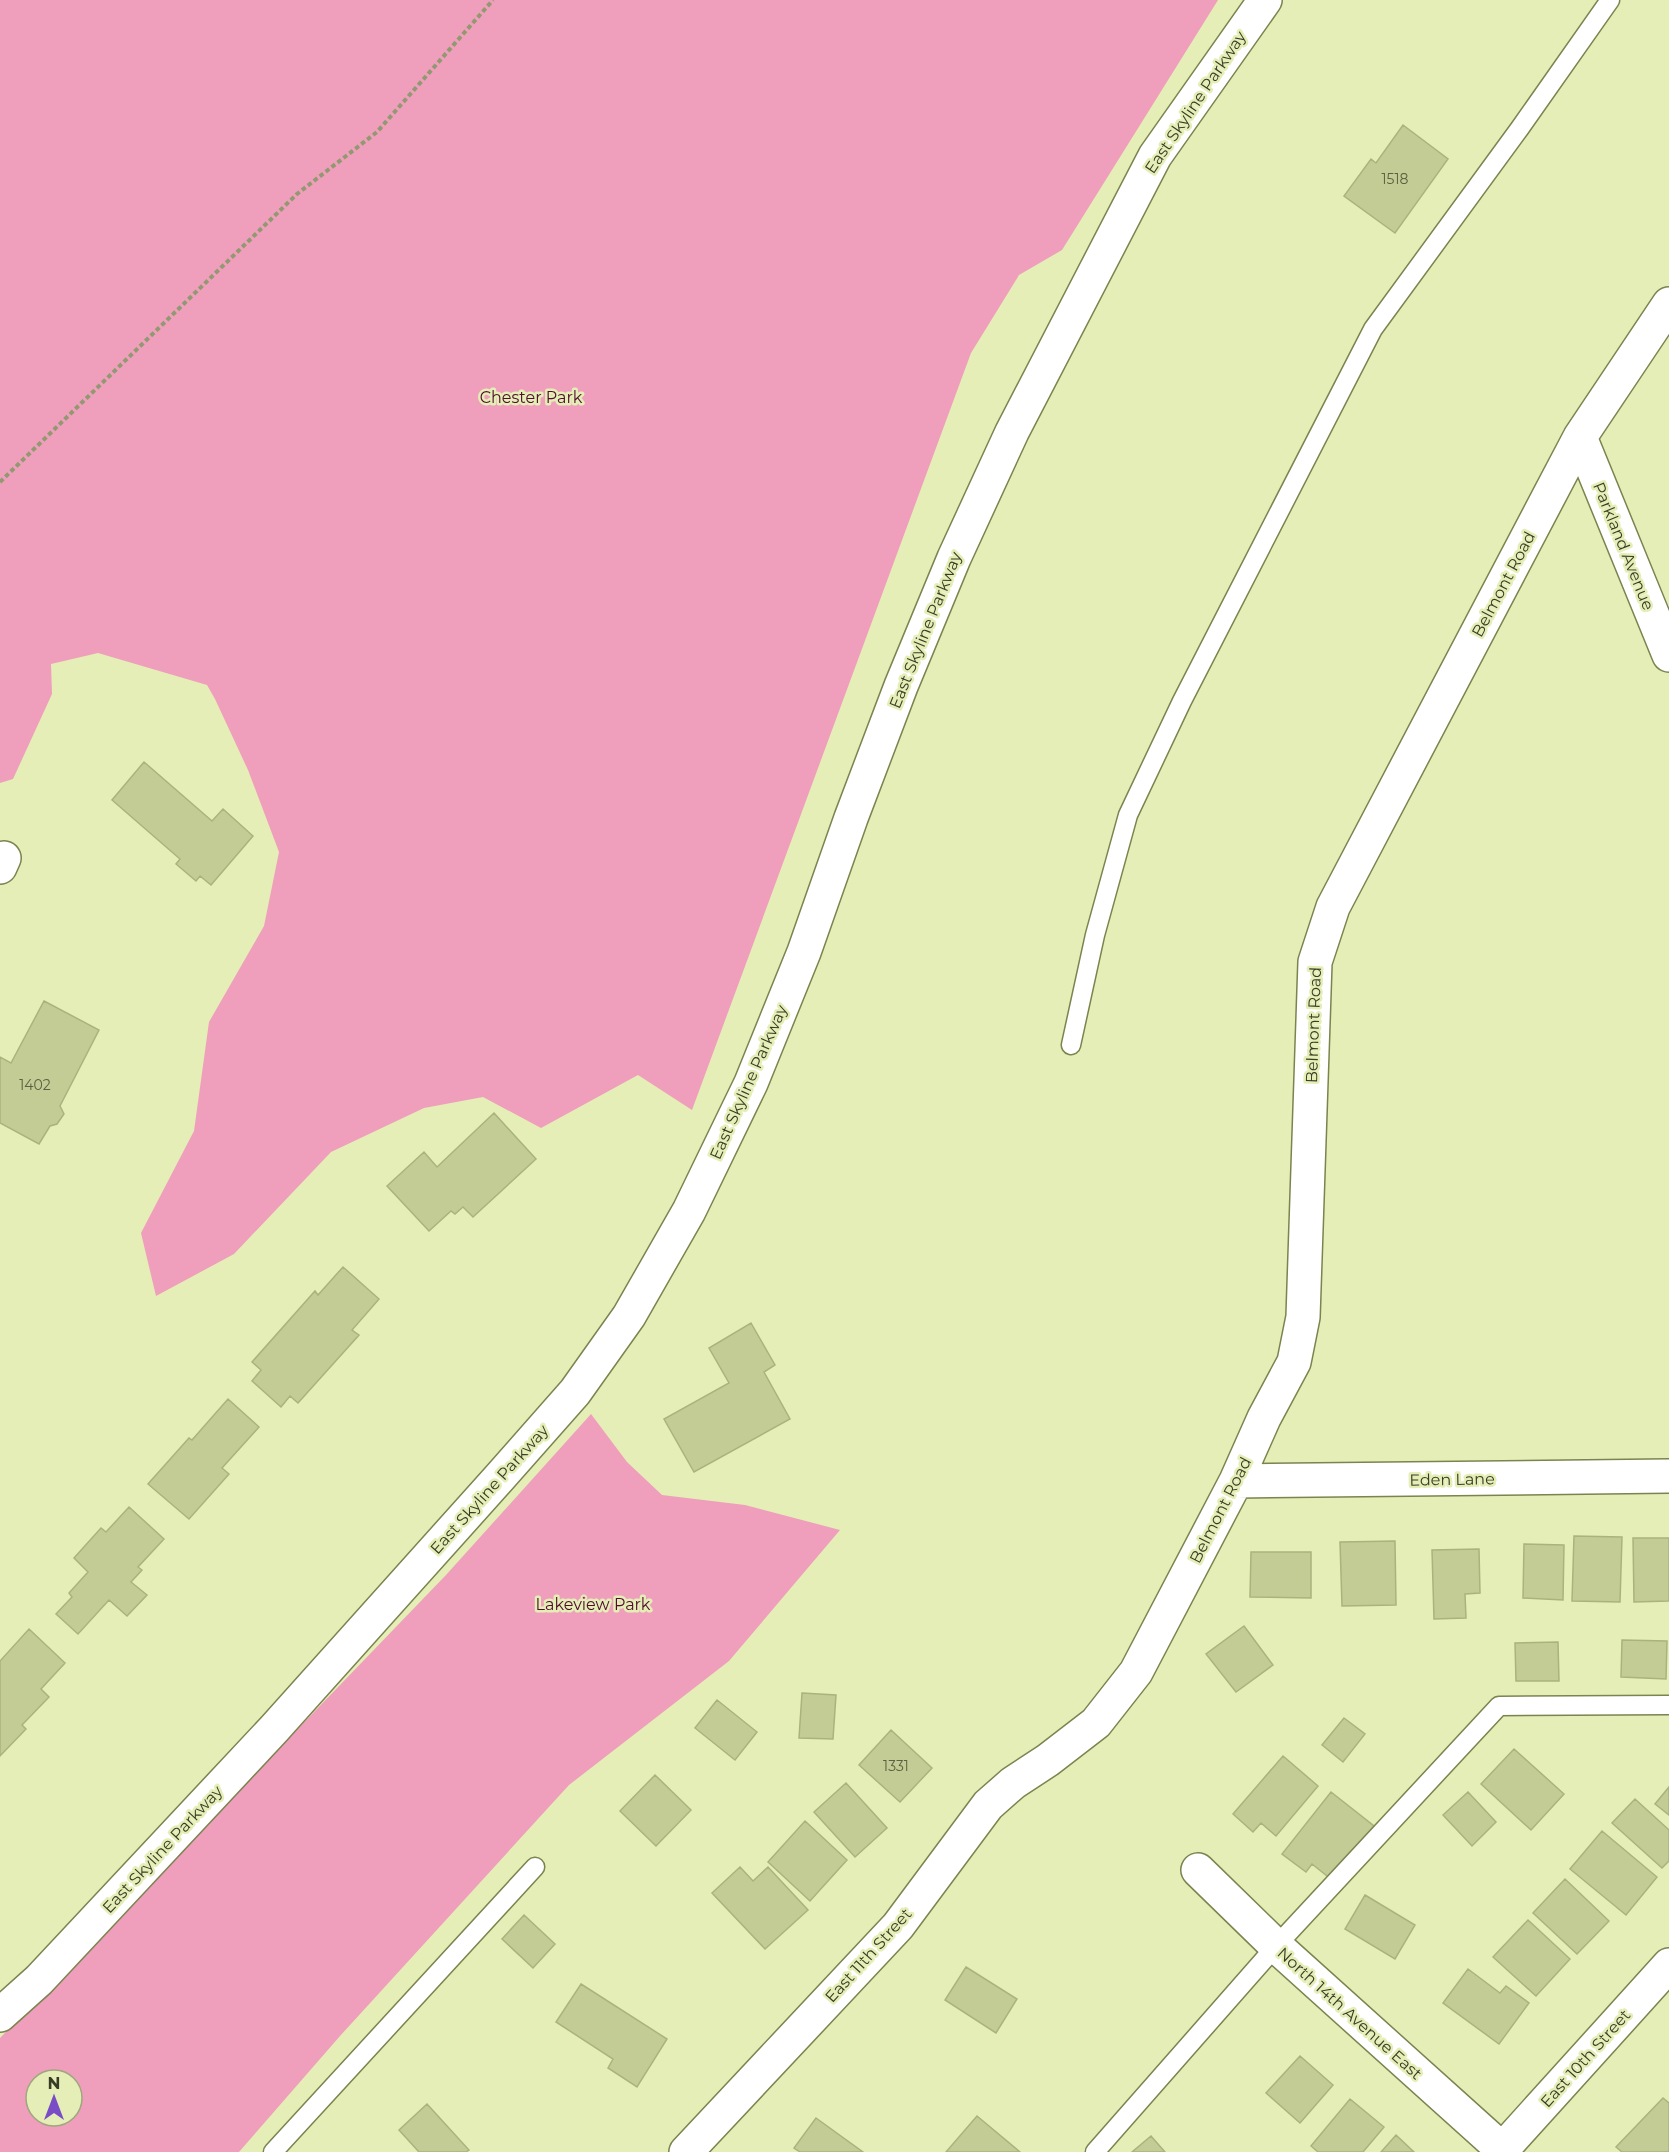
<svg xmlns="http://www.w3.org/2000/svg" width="1669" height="2152" viewBox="0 0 1669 2152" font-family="Montserrat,sans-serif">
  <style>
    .green { fill: #ef9ebc; fill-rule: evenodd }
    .building { fill: #c3cc95; stroke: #aab37d; stroke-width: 1.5 }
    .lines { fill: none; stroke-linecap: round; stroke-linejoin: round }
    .service-casing { stroke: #7b834f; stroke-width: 21 }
    .minor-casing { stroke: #7b834f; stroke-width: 36 }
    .tertiary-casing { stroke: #7b834f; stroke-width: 36 }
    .path { stroke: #929971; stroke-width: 4; stroke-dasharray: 4.5 3; stroke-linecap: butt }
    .service { stroke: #fff; stroke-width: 18 }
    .minor { stroke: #fff; stroke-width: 33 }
    .tertiary { stroke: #fff; stroke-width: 33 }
    .labels { text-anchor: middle; stroke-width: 5; stroke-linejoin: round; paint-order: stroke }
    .number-label { font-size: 14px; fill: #5b6041 }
    .street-label { font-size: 16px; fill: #383c25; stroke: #e4eeb6 }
    .park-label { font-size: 16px; fill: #510b2e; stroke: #e4eeb6 }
  </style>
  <rect width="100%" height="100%" fill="#e4eeb6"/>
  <!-- green -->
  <path class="green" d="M 0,0 L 1218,0 L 1062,250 L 1019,275 L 971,353 L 692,1110 L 638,1075 L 541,1128 L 483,1097 L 424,1108 L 331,1152 L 234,1254 L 156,1296 L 141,1233 L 194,1131 L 209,1022 L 264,926 L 279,852 L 248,770 L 215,699 L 207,685 L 98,653 L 51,664 L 52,694 L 13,779 L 0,783 Z
    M 591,1414 L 627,1462 L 662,1495 L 745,1505 L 840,1530 L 729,1661 L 569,1785 L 340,2036 L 239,2152 L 0,2152 L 0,2038 L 446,1575 ZM 36,2080 L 72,2080 L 72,2116 L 36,2116 Z"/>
  <!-- building -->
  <path class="building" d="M 1403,125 L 1448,159 L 1395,233 L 1344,196 L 1371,159 L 1376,163 Z
    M 144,762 L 212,821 L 223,809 L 253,836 L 211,885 L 200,876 L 196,881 L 176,864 L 180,859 L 112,800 Z
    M 44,1001 L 99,1030 L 60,1106 L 64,1114 L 57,1124 L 50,1126 L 39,1144 L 0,1123 L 0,1057 L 11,1063 Z
    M 494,1113 L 536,1159 L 473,1217 L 463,1207 L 455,1214 L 451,1211 L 429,1231 L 387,1186 L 424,1152 L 437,1167 Z
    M 343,1267 L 379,1299 L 352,1330 L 359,1335 L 298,1403 L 290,1396 L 281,1407 L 252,1381 L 261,1370 L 252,1362 L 315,1291 L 318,1295 Z
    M 751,1323 L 775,1365 L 764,1372 L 790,1419 L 694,1472 L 664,1419 L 729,1383 L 709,1348 Z
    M 228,1399 L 259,1427 L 222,1468 L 229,1474 L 189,1519 L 148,1484 L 189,1438 L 192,1440 Z
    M 129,1507 L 164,1539 L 138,1567 L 142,1570 L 131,1582 L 147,1595 L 127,1616 L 109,1600 L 78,1634 L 56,1614 L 72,1597 L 69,1593 L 88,1572 L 74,1558 L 101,1528 L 106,1532 Z
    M 1574,1536 L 1622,1537 L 1620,1602 L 1572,1601 Z
    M 1633,1538 L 1669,1538 L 1669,1601 L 1634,1602 Z
    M 1395,1541 L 1396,1605 L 1342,1606 L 1340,1542 Z
    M 1524,1544 L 1564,1545 L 1563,1600 L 1523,1598 Z
    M 1479,1549 L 1480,1593 L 1465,1594 L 1466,1618 L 1434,1619 L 1432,1550 Z
    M 1251,1552 L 1311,1552 L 1311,1598 L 1250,1597 Z
    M 1244,1626 L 1273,1665 L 1236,1692 L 1206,1654 Z
    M 29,1629 L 65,1663 L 41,1689 L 49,1697 L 22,1725 L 26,1729 L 0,1756 L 0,1661 Z
    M 1622,1640 L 1667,1641 L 1666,1679 L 1621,1677 Z
    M 1558,1642 L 1559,1681 L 1516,1681 L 1515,1643 Z
    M 802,1693 L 836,1695 L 833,1739 L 799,1738 Z
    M 717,1700 L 757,1732 L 735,1760 L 695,1728 Z
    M 1344,1718 L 1365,1734 L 1343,1762 L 1322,1745 Z
    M 891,1730 L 932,1768 L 900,1802 L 859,1765 Z
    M 1514,1749 L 1564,1794 L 1531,1830 L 1481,1784 Z
    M 1283,1756 L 1318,1786 L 1276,1836 L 1261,1823 L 1253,1832 L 1233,1814 Z
    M 655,1775 L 691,1810 L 656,1846 L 620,1811 Z
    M 846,1783 L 887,1828 L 855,1857 L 814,1812 Z
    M 1669,1787 L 1669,1815 L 1655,1804 Z
    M 1331,1792 L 1374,1826 L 1332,1880 L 1312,1864 L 1306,1872 L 1282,1854 Z
    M 1468,1792 L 1496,1822 L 1472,1846 L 1443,1815 Z
    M 1635,1799 L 1669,1830 L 1669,1861 L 1662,1868 L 1612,1823 Z
    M 805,1821 L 847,1860 L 810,1901 L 768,1862 Z
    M 1602,1831 L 1657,1877 L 1626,1915 L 1570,1869 Z
    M 740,1867 L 753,1881 L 768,1867 L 808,1910 L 765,1949 L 712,1893 Z
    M 1565,1879 L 1609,1921 L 1577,1954 L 1533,1913 Z
    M 1365,1895 L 1415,1925 L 1395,1959 L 1345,1929 Z
    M 524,1915 L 555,1944 L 533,1968 L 502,1939 Z
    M 1528,1920 L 1570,1959 L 1536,1996 L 1493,1957 Z
    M 966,1967 L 1017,1999 L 996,2033 L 945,2000 Z
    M 1468,1969 L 1500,1993 L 1506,1986 L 1529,2003 L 1499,2044 L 1443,2003 Z
    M 581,1984 L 667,2039 L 637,2087 L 608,2068 L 613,2059 L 556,2022 Z
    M 1300,2056 L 1333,2085 L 1300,2123 L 1266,2093 Z
    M 1663,2098 L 1669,2103 L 1669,2152 L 1622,2152 L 1616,2147 Z
    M 1350,2099 L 1384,2127 L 1363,2152 L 1318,2152 L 1311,2146 Z
    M 427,2104 L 469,2150 L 466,2152 L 419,2152 L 399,2130 Z
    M 977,2116 L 1020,2152 L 946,2152 Z
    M 816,2118 L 863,2152 L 800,2152 L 794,2148 Z
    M 1396,2135 L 1414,2152 L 1381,2152 Z
    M 1151,2136 L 1165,2152 L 1132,2152 Z"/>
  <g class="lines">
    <!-- service casing -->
    <g class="service-casing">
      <path id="service" d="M 1071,1045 L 1095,935 L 1128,815 L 1182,701 L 1373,329 L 1520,128 L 1610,0
        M 273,2152 L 535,1867
        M 1095,2152 L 1276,1946 L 1499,1706 L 1669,1705"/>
    </g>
    <!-- minor casing -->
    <g class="minor-casing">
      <path id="minor" d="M 1580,437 L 1669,655
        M 0,867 L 4,858
        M 1236,1481 L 1669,1476
        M 1198,1870 L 1276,1946 L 1505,2152
        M 686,2152 L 898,1926 L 988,1805 L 1013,1783 L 1048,1760 L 1096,1723 L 1136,1672 L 1236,1481 L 1264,1418 L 1294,1362 L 1303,1317 L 1315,962 L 1333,907 L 1580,437 L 1669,304
        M 1500,2152 L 1669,1965"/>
    </g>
    <!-- tertiary casing -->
    <g class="tertiary-casing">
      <path id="tertiary" d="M 0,2015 L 39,1980 L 274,1729 L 500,1477 L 575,1392 L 629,1316 L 689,1211 L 751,1083 L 804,952 L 851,818 L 901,686 L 954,558 L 1012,432 L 1155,156 L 1265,0"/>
    </g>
    <!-- path -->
    <path class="path" d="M 0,482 L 297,194 L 377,132 L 493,0"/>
    <!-- service -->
    <use href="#service" class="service"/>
    <!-- minor -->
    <use href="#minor" class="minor"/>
    <!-- tertiary -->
    <use href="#tertiary" class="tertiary"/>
  </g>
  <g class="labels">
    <!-- number labels -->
    <g class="number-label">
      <text x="1395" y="184">1518</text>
      <text x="35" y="1090">1402</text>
      <text x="896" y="1771">1331</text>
    </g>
    <!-- street labels -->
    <g class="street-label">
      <text transform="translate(1195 102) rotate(-56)" y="6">East Skyline Parkway</text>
      <text transform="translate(1624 546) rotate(68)" y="6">Parkland Avenue</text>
      <text transform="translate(1503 584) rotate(-62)" y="6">Belmont Road</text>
      <text transform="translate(925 630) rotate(-68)" y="6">East Skyline Parkway</text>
      <text transform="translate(1313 1025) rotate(-88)" y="6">Belmont Road</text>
      <text transform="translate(748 1082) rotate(-66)" y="6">East Skyline Parkway</text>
      <text transform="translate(1452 1479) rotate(-1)" y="6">Eden Lane</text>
      <text transform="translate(489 1489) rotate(-48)" y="6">East Skyline Parkway</text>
      <text transform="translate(1220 1510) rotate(-63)" y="6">Belmont Road</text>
      <text transform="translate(162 1849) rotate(-47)" y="6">East Skyline Parkway</text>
      <text transform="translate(868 1955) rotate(-48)" y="6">East 11th Street</text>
      <text transform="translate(1350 2013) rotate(42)" y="6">North 14th Avenue East</text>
      <text transform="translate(1585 2058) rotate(-48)" y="6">East 10th Street</text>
    </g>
    <!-- park labels -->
    <g class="park-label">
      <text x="531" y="403">Chester Park</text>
      <text x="593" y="1610">Lakeview Park</text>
    </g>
  </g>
  <!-- north arrow -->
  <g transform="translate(54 2098)"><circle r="28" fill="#e4eeb6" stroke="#9fa77c" stroke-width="1.5"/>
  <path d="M0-4.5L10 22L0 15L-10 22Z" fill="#784dc6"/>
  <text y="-9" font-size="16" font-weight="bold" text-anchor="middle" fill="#383c25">N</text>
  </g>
</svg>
